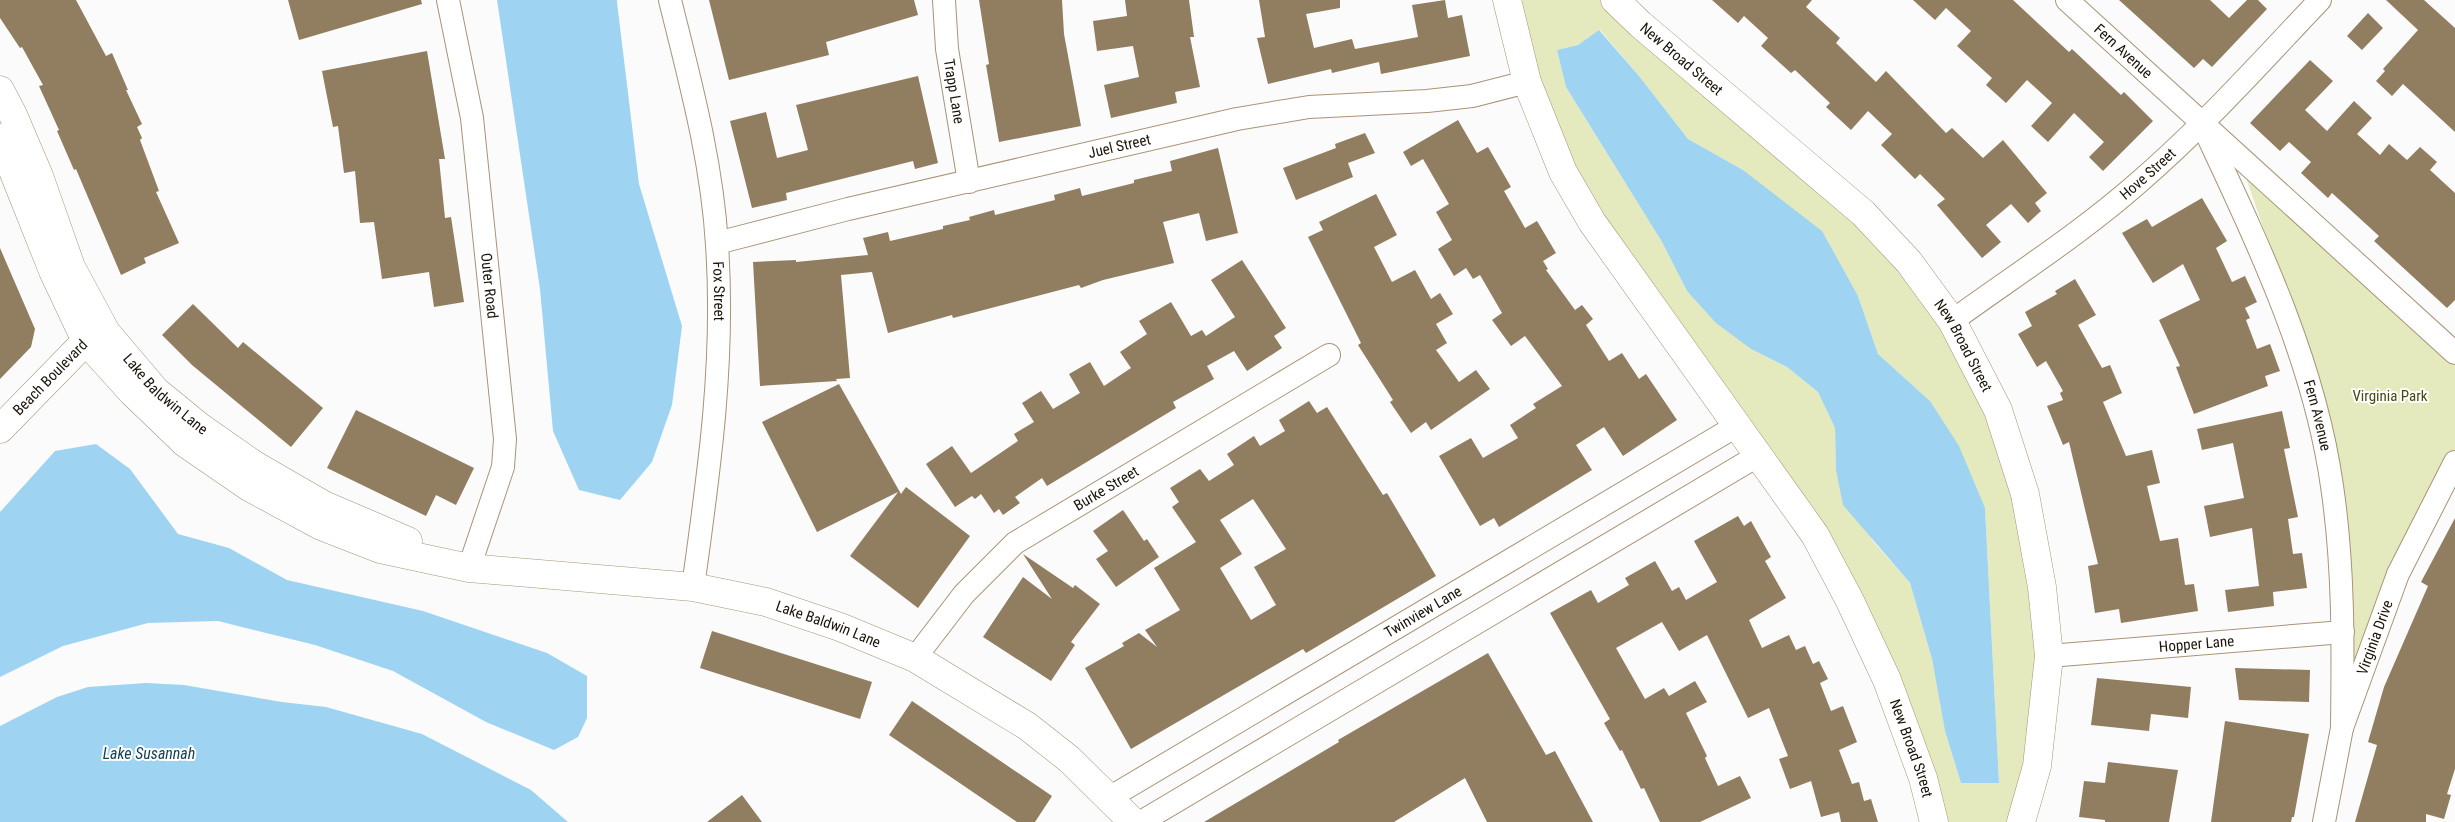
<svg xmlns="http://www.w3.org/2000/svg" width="2455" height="822" viewBox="0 0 2455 822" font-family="'Roboto Condensed',sans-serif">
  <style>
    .green { fill: #e5e9be; fill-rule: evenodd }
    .water { fill: #9ed4f2 }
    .building { fill: #917d5f; fill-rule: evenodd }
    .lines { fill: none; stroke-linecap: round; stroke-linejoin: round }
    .minor-casing { stroke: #aa9375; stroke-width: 24 }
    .tertiary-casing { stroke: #aa9375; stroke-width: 29 }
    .minor { stroke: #fff; stroke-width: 22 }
    .tertiary { stroke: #fff; stroke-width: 28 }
    .labels { text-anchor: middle; stroke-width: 4; stroke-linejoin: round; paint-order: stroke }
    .street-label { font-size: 15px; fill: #1c1409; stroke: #fff }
    .park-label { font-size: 15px; fill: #484a0d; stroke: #fff }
    .water-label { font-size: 16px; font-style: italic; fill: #164257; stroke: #fff }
  </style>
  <rect width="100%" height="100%" fill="#fbfbfb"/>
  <!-- green -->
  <path class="green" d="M 1518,0 L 1608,0 L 1870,228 L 1950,334 L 2016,483 L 2036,582 L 2036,739 L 2011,822 L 1945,822 L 1901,693 L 1579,182 L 1539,95 ZM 1600,30 L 1639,76 L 1688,139 L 1743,170 L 1858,296 L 1878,354 L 1930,401 L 1985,508 L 1999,783 L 1961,783 L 1945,731 L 1932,659 L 1910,583 L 1872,540 L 1836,470 L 1835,428 L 1818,392 L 1787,367 L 1751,349 L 1687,291 L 1662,242 L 1566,87 L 1557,50 L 1578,45 Z
    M 2245,175 L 2455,365 L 2455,461 L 2349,673 L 2326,409 Z"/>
  <!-- water -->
  <path class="water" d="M 497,0 L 617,0 L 617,2 L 639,184 L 682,326 L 672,405 L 652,462 L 620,500 L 579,490 L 553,431 L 540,289 Z
    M 1599,30 L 1639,76 L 1688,139 L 1743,170 L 1822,231 L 1858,296 L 1878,354 L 1930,401 L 1959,446 L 1985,508 L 1999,783 L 1961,783 L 1945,731 L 1932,659 L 1910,583 L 1843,505 L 1836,470 L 1835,428 L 1818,392 L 1787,367 L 1751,349 L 1716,323 L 1687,291 L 1662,242 L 1566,87 L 1557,50 L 1578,45 Z
    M 96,444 L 130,469 L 178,534 L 229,548 L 287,580 L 423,611 L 547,653 L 587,676 L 587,718 L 578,737 L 554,750 L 486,722 L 393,671 L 315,645 L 218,621 L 148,623 L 63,646 L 0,677 L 0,512 L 55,451 Z
    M 146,683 L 184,685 L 282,702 L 326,707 L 422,734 L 531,790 L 568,822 L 0,822 L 0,726 L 57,697 L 88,687 Z"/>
  <!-- building -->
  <path class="building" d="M 0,0 L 76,0 L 106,56 L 112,53 L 128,90 L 126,90 L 142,124 L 137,127 L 142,138 L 140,140 L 159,191 L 156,192 L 179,243 L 144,258 L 146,263 L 121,275 L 76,169 L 74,170 L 57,131 L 59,130 L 39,86 L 43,85 L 22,47 L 20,48 L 0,18 Z
    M 288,0 L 421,0 L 422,4 L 299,40 Z
    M 709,0 L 914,0 L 918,15 L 826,42 L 829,55 L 729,80 Z
    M 979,0 L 1062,0 L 1064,34 L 1081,126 L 999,142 L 986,65 L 989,64 Z
    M 1125,0 L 1189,0 L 1194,37 L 1190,37 L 1200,87 L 1175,92 L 1177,103 L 1111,118 L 1104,85 L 1139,77 L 1133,46 L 1097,51 L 1093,21 L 1127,16 Z
    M 1259,0 L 1340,0 L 1340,8 L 1306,14 L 1314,48 L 1352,39 L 1355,49 L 1418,37 L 1412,5 L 1445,0 L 1448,18 L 1462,15 L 1470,56 L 1381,74 L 1379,62 L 1332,73 L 1331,69 L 1268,84 L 1257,38 L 1265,37 Z
    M 1712,0 L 1812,0 L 1806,7 L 1840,38 L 1836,43 L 1876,82 L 1886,71 L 1946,133 L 1952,128 L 1983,158 L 2003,140 L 2047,193 L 2035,203 L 2041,211 L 2028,223 L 2011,204 L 1986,225 L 2001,242 L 1982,258 L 1937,205 L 1945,199 L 1920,174 L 1915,179 L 1881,145 L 1892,134 L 1868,111 L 1851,130 L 1826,107 L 1830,103 L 1795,70 L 1791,73 L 1761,46 L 1768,38 L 1744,16 L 1738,23 Z
    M 1913,0 L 2013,0 L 2069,52 L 2072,49 L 2121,95 L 2124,92 L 2153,121 L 2103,171 L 2089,157 L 2104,142 L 2074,113 L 2048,142 L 2031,126 L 2052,103 L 2027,80 L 2006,103 L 1986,85 L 1992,78 L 1957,46 L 1971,31 L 1946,8 L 1935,20 Z
    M 2119,0 L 2210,0 L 2229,18 L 2247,0 L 2258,0 L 2267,9 L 2212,67 L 2203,59 L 2194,68 Z
    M 2386,0 L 2424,0 L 2455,28 L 2455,132 L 2403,84 L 2392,96 L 2376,81 L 2385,71 L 2383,69 L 2418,30 Z
    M 2368,13 L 2383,28 L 2362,50 L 2347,36 Z
    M 427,51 L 445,159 L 439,159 L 445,218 L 451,217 L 464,302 L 434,307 L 429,272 L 382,279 L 374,222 L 360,223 L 355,171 L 344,173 L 338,126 L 333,127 L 322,71 Z
    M 2310,60 L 2333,81 L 2305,110 L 2327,131 L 2354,101 L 2372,118 L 2357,134 L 2380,155 L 2389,144 L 2407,160 L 2420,147 L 2437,162 L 2430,170 L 2455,193 L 2455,300 L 2447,308 L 2374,241 L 2379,236 L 2332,193 L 2328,198 L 2301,173 L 2311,162 L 2289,142 L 2280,151 L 2250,123 Z
    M 918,76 L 938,163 L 915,169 L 913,161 L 786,193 L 787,200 L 752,208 L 730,121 L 766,112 L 777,158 L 808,150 L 796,105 Z
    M 1458,120 L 1477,153 L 1488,147 L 1511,187 L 1504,191 L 1525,228 L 1537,221 L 1556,253 L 1543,261 L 1548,269 L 1546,270 L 1575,310 L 1582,305 L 1593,319 L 1586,325 L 1609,361 L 1622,353 L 1639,379 L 1646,374 L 1677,420 L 1623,456 L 1604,427 L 1576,445 L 1592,470 L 1499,527 L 1494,518 L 1480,526 L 1439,456 L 1471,438 L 1483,458 L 1518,438 L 1510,425 L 1536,408 L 1533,404 L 1562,386 L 1525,336 L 1511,346 L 1492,320 L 1502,313 L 1480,275 L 1473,279 L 1466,268 L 1454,276 L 1438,249 L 1452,240 L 1436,212 L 1449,204 L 1423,159 L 1411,166 L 1403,152 Z
    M 1365,133 L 1375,153 L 1348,163 L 1353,177 L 1296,200 L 1283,168 L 1336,148 L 1335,144 Z
    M 1218,148 L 1238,233 L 1206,241 L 1199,213 L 1163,222 L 1174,263 L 1103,280 L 1081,288 L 1079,285 L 953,318 L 952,315 L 888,333 L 872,272 L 841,275 L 850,378 L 836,379 L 837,381 L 760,386 L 753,262 L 796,260 L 796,262 L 868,255 L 863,238 L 888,232 L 890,241 L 943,229 L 943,226 L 970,220 L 969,217 L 994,210 L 995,215 L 1055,200 L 1054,195 L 1080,188 L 1082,196 L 1134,183 L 1134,180 L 1172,171 L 1170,161 Z
    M 1376,194 L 1397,235 L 1374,247 L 1392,282 L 1415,270 L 1431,299 L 1440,293 L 1453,314 L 1436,324 L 1447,343 L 1436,350 L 1459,382 L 1476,370 L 1490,389 L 1431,430 L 1426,422 L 1411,433 L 1390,402 L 1393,400 L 1358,345 L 1361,343 L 1308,237 L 1323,230 L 1319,222 Z
    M 2202,198 L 2227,241 L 2216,248 L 2232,282 L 2245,276 L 2257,302 L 2245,308 L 2250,318 L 2246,320 L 2257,349 L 2270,344 L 2280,371 L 2265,376 L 2268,386 L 2194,414 L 2176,367 L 2180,366 L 2159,320 L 2200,300 L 2183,264 L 2153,283 L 2122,233 L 2147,219 L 2152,227 Z
    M 0,248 L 35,329 L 31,347 L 0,379 Z
    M 1242,260 L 1286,328 L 1274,336 L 1282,348 L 1247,371 L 1234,351 L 1207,366 L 1214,379 L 1173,402 L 1176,408 L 1047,486 L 1042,478 L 1015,497 L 1020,503 L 1003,515 L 999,509 L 994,513 L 981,494 L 975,499 L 972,496 L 955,507 L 926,464 L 952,446 L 971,473 L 1018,441 L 1014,434 L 1034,422 L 1022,403 L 1041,391 L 1053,409 L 1080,393 L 1069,374 L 1090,362 L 1104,386 L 1131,368 L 1120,352 L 1147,334 L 1139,321 L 1171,302 L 1191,336 L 1202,330 L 1206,336 L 1235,317 L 1211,280 Z
    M 2075,279 L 2096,315 L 2078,325 L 2102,368 L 2110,365 L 2122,393 L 2103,402 L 2126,456 L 2152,450 L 2160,483 L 2147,486 L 2160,541 L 2178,538 L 2185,585 L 2194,584 L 2198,611 L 2121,623 L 2119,609 L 2095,613 L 2088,566 L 2098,564 L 2069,442 L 2063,445 L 2047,406 L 2063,400 L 2060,393 L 2063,391 L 2046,361 L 2037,367 L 2018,334 L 2032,326 L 2025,312 L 2057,294 L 2055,291 Z
    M 193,304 L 238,348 L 243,342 L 323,408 L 291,447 L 192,365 L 162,335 Z
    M 839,384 L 901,494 L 906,487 L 970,536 L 918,608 L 850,556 L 898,492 L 817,532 L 762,422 Z
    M 1309,401 L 1317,413 L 1327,407 L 1383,495 L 1387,493 L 1436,576 L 1306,653 L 1303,649 L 1131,749 L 1085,668 L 1124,646 L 1122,643 L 1139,633 L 1157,647 L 1145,630 L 1180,610 L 1154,568 L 1196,542 L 1172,507 L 1179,502 L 1170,488 L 1200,469 L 1209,481 L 1234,465 L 1227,454 L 1254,436 L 1260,446 L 1285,431 L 1279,420 ZM 1253,499 L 1286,549 L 1254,567 L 1276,605 L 1251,620 L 1220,568 L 1242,554 L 1220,520 Z
    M 356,410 L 474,468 L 456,505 L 436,495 L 426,516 L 327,468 Z
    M 2282,411 L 2290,448 L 2284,449 L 2298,517 L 2288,519 L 2293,554 L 2302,553 L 2307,588 L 2273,592 L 2274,606 L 2228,612 L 2225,590 L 2259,586 L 2252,528 L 2210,537 L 2204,506 L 2244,498 L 2233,443 L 2202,450 L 2197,429 Z
    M 1123,510 L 1144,541 L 1147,539 L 1159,557 L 1116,587 L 1096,559 L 1108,551 L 1093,531 Z
    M 1738,516 L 1744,526 L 1751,521 L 1771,557 L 1765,561 L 1786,598 L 1749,620 L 1762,648 L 1789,635 L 1796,650 L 1805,646 L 1813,664 L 1819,661 L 1828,679 L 1820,683 L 1831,711 L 1843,706 L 1857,742 L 1839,750 L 1852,784 L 1859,782 L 1864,801 L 1871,799 L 1878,822 L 1841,822 L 1839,812 L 1821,817 L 1811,781 L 1790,789 L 1779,759 L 1788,756 L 1769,708 L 1748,718 L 1707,635 L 1679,651 L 1662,622 L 1616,648 L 1645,699 L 1664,688 L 1669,696 L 1695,681 L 1707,702 L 1686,713 L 1707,756 L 1705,758 L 1718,786 L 1740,776 L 1751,798 L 1700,822 L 1660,822 L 1644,788 L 1641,789 L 1622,750 L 1620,751 L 1604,723 L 1610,719 L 1550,613 L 1591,590 L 1598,603 L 1629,585 L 1625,578 L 1655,561 L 1672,591 L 1679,587 L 1686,600 L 1717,582 L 1694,541 Z
    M 2455,518 L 2455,769 L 2447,794 L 2451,795 L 2444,819 L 2426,814 L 2426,822 L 2355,822 L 2377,745 L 2368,742 L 2384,687 L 2428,586 L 2421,582 Z
    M 1023,554 L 1073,588 L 1075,585 L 1100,604 L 1071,642 L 1075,645 L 1051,681 L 983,637 L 1023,577 L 1052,599 Z
    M 712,631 L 872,682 L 860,719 L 700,668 Z
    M 1488,653 L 1546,755 L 1555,751 L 1593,822 L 1487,822 L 1465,778 L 1394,822 L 1204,822 L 1339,742 L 1338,740 Z
    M 2235,668 L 2310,670 L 2309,702 L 2239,700 Z
    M 2097,678 L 2191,687 L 2188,718 L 2151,714 L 2149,731 L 2091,725 Z
    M 912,701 L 1052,796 L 1035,822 L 1017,822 L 889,735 Z
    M 2225,721 L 2309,734 L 2294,817 L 2292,817 L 2291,822 L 2211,822 Z
    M 2108,762 L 2178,770 L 2169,822 L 2105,822 L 2105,820 L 2079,817 L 2084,781 L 2105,783 Z
    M 742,795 L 762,822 L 707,822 Z"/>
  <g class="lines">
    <!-- minor casing -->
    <g class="minor-casing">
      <g id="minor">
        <path id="s1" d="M 448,0 L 472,118 L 505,439 L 503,467 L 469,568"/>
        <path id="s2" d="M 670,0 C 690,81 712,161 717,245 C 725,361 709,472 693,587"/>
        <path id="s3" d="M 944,0 L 947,49 L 969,182"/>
        <path id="s4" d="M 2067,0 L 2455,353"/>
        <path id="s5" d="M 2202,124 C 2256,240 2314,358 2332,486 C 2344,567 2343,647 2342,728"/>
        <path id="s6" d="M 717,243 L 848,209 L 1237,119 L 1309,107 L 1427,101 L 1472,96 L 1527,82"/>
        <path id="s7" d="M 1952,321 C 2014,276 2080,234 2138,183 C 2203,127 2261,62 2320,0"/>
        <path id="s8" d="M 2049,656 L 2343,632"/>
        <path id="s9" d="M 915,658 L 964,594 L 1015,543 L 1329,355"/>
        <path id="s10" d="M 1109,798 L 1738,425"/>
        <path d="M 1141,822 L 1759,455"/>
        <path id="s11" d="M 2324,822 L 2342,728 L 2398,574 L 2455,462"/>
      </g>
    </g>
    <!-- tertiary casing -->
    <g class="tertiary-casing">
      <g id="tertiary">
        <path id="s12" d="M 1507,0 L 1527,82 L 1563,172 L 1592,222 L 1815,535 L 1850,601 L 1887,680 L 1923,778 L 1934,822"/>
        <path id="s13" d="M 1615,0 L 1640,24 L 1863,213 L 1909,262 L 1952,321 L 1998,410 L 2025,494 L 2042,587 L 2049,656 L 2037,766 L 2021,822"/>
        <path id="s14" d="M 0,90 L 13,115 L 39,176 L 71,267 L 106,332 L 156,391 L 200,427 L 253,464 L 324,505 L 408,541"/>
        <path id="s15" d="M 0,138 L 53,271 L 86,341 L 132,392 L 185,443 L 249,487 L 321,526 L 380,549 L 469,568 L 693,587 L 766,602 L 840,627 L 915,658 L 1027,726 L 1069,759 L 1133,822"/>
        <path id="s16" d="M 0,429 L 86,341 L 103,334"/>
      </g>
    </g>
    <!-- minor -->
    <use href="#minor" class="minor"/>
    <!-- tertiary -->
    <use href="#tertiary" class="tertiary"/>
  </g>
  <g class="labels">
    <!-- street labels -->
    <g class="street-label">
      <text dy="5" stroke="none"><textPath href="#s4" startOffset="76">Fern Avenue</textPath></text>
      <text dy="5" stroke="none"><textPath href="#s13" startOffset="89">New Broad Street</textPath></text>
      <text dy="5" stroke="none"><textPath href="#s3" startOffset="92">Trapp Lane</textPath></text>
      <text dy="5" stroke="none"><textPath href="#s6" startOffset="414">Juel Street</textPath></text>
      <text dy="5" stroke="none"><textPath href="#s7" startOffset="245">Hove Street</textPath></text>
      <text dy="5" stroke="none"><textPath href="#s1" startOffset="289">Outer Road</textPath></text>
      <text dy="5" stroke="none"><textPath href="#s2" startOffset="296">Fox Street</textPath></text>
      <text dy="5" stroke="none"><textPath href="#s13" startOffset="494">New Broad Street</textPath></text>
      <text dy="5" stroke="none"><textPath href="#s16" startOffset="72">Beach Boulevard</textPath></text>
      <text dy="5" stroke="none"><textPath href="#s14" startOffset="351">Lake Baldwin Lane</textPath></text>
      <text dy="5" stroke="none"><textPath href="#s5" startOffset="314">Fern Avenue</textPath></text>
      <text dy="5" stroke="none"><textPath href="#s9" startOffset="259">Burke Street</textPath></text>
      <text dy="5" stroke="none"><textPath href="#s10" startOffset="365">Twinview Lane</textPath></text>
      <text dy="5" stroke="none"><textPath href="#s15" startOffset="1042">Lake Baldwin Lane</textPath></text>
      <text dy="5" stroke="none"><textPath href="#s11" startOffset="192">Virginia Drive</textPath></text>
      <text dy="5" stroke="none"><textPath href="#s8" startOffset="148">Hopper Lane</textPath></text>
      <text dy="5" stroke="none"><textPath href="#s12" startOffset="858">New Broad Street</textPath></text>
    </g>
    <!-- park labels -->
    <g class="park-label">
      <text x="2390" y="401">Virginia Park</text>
    </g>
    <!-- water labels -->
    <g class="water-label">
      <text x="149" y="759">Lake Susannah</text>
    </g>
  </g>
</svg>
